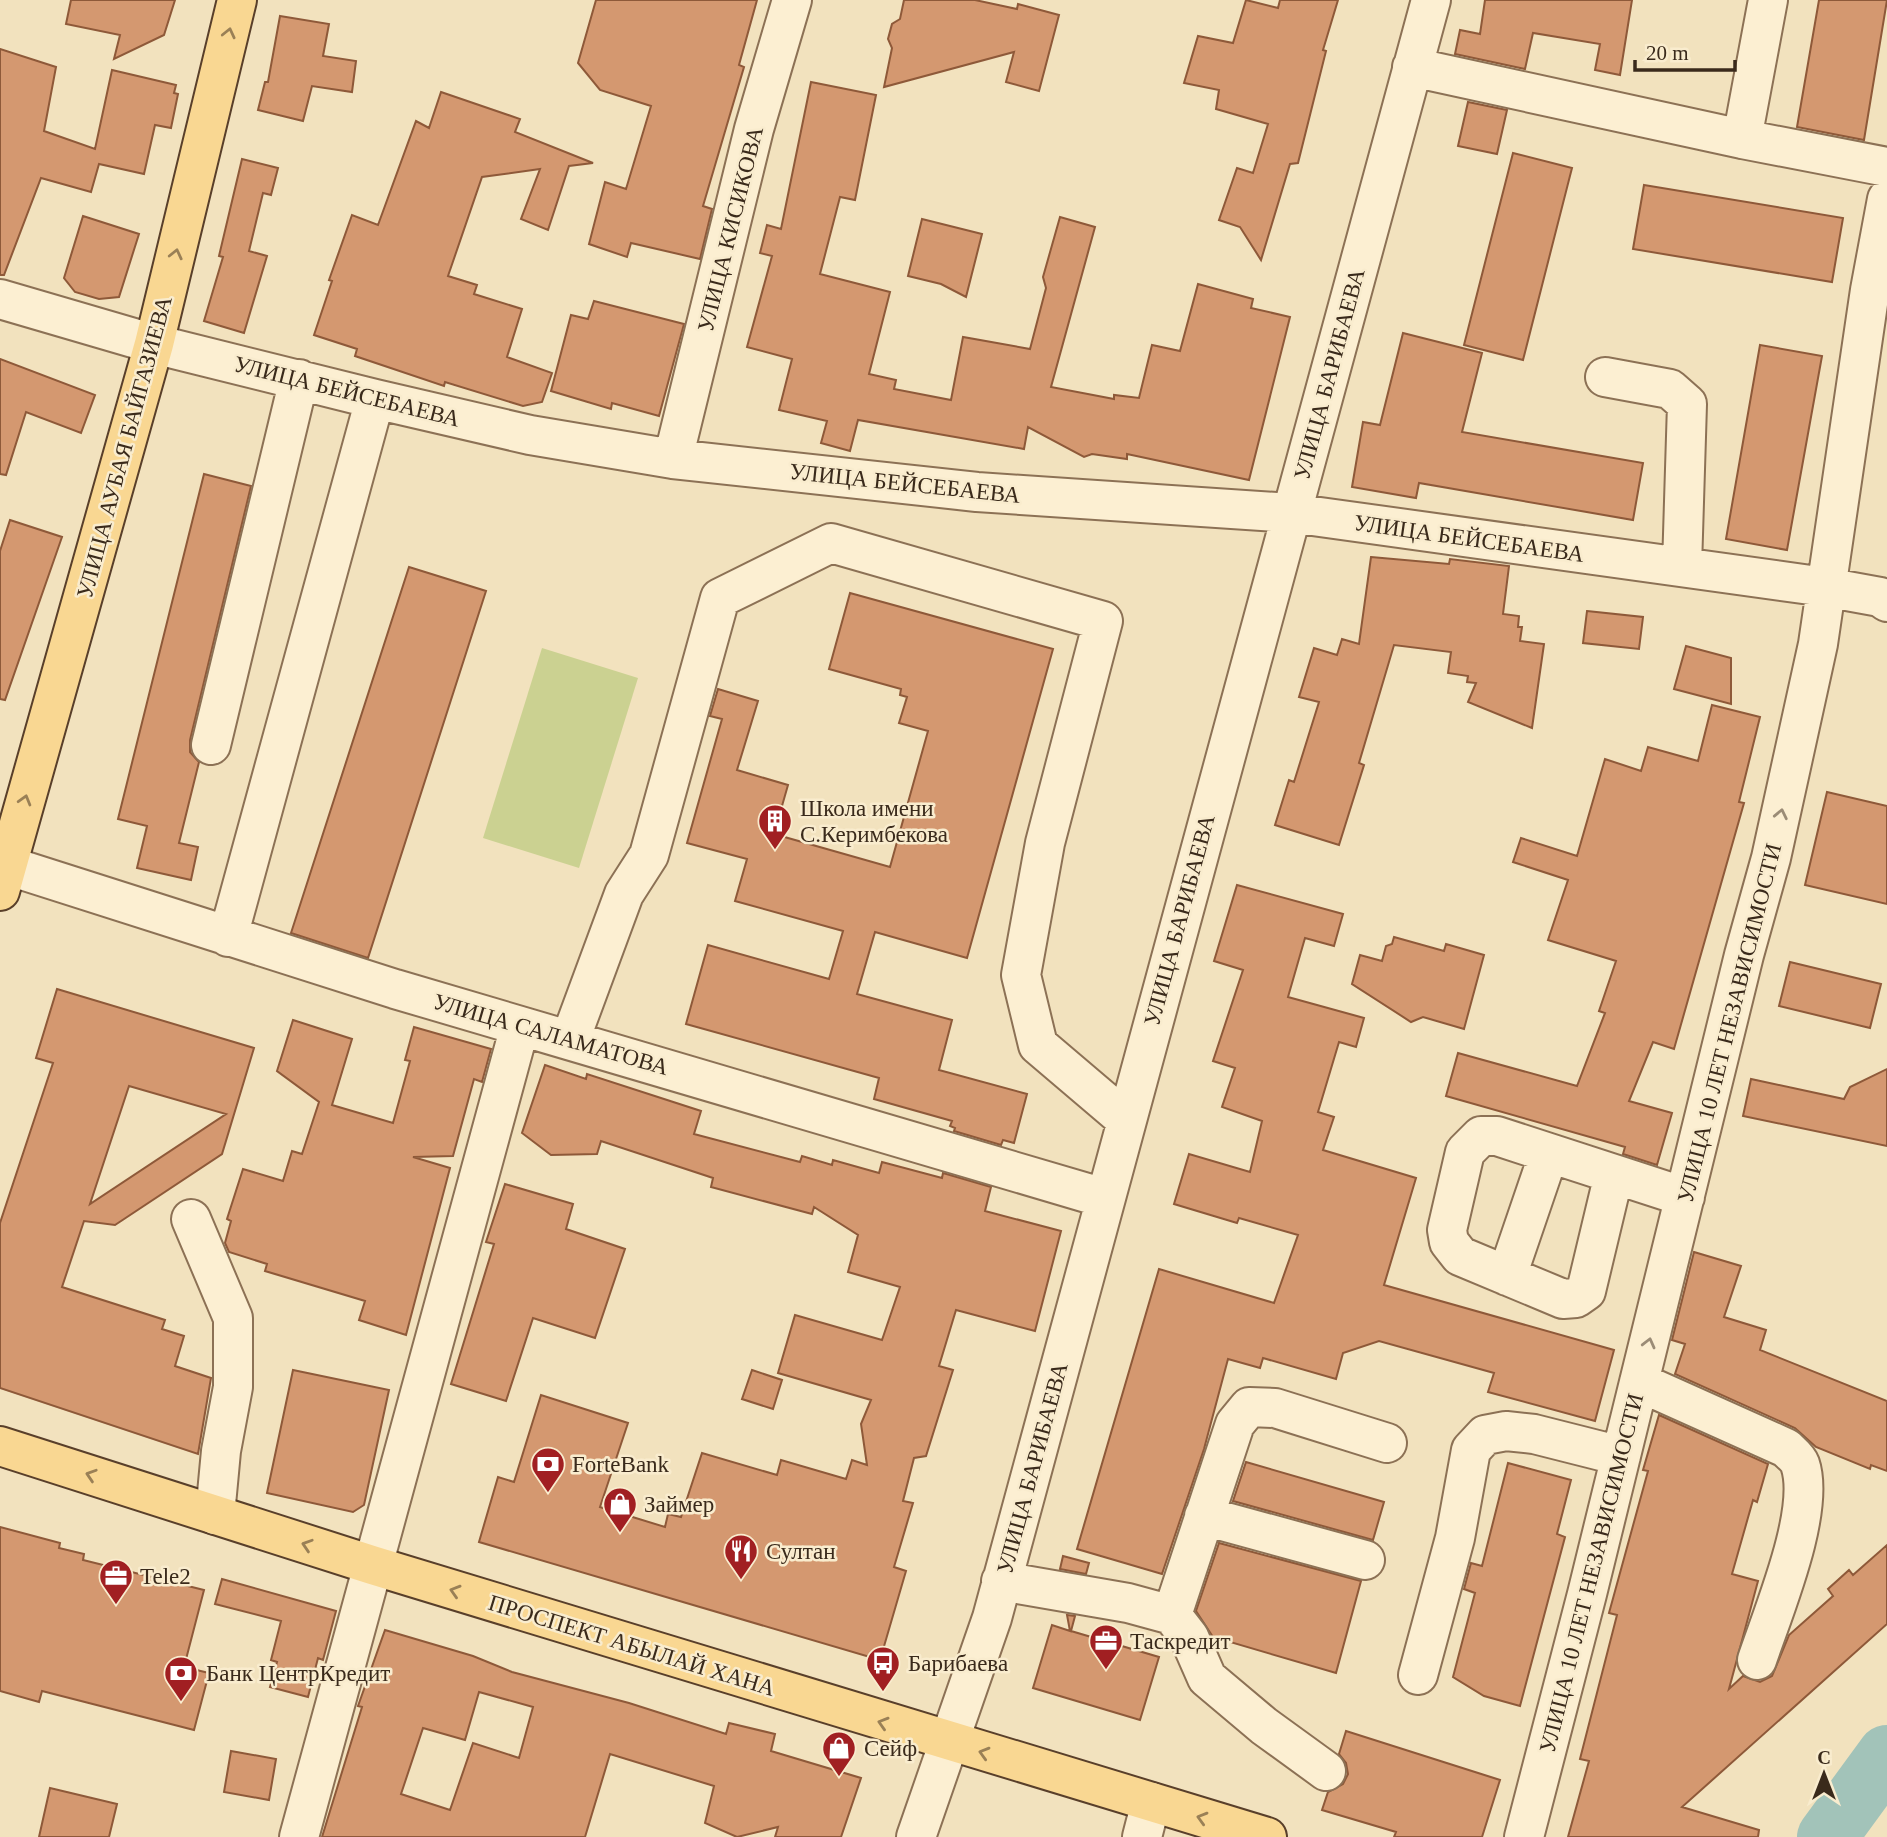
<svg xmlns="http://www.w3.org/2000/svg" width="1887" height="1837" viewBox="0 0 1887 1837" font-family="Georgia,serif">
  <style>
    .pitch { fill: #cbd191 }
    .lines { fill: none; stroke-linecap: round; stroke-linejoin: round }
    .river { stroke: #a2c3b9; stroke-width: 60 }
    .building { fill: #d49870; stroke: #8e5939; stroke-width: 2; fill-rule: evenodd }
    .minor-casing { stroke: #8c7155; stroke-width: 42 }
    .major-casing { stroke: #593f2a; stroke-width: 42 }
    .minor { stroke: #fcefd2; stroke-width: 38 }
    .major { stroke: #f9d792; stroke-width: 38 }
    .oneway { stroke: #9a8056 }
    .oneway2 { stroke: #9b8c76 }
    .labels { text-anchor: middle; stroke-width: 5; stroke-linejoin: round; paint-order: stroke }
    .street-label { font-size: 23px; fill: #3a2a1b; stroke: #f9ecce }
    .poi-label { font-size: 23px; fill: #3a2a1b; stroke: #f9ecce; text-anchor: start }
  </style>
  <rect width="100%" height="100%" fill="#f2e2be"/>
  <!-- pitch -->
  <path class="pitch" d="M 542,648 L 638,678 L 579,868 L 483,838 Z"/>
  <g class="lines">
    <!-- river -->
    <path class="river" d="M 1827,1837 L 1887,1755"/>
  </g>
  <!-- building -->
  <path class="building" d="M 71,0 L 175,0 L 164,35 L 114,59 L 120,35 L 66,24 Z
    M 596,0 L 757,0 L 739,65 L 744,67 L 703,206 L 712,209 L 700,259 L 631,243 L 627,257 L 589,244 L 605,182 L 626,189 L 651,106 L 600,90 L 578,63 Z
    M 904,0 L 975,0 L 1017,9 L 1018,4 L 1059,15 L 1039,91 L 1006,82 L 1014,52 L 884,87 L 892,48 L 888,39 L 892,24 L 900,19 Z
    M 1246,0 L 1278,8 L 1280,0 L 1338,0 L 1323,50 L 1326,51 L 1298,163 L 1290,164 L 1261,260 L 1240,227 L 1219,220 L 1237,168 L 1253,173 L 1268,124 L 1216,109 L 1219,90 L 1184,83 L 1198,36 L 1233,43 Z
    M 1485,0 L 1632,0 L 1620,75 L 1595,70 L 1600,44 L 1533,33 L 1525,69 L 1455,54 L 1460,30 L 1480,34 Z
    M 1819,0 L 1887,0 L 1864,140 L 1797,127 Z
    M 280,16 L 329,24 L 323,56 L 356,61 L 352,92 L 312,86 L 303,121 L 258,110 L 265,82 L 268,82 Z
    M 0,49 L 56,67 L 44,131 L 95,149 L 112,70 L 176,85 L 174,93 L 178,94 L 171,128 L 155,125 L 144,174 L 99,164 L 91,192 L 41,178 L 4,275 L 0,275 Z
    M 811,82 L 876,95 L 855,200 L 840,197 L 820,274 L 890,292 L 869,374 L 896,380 L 894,389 L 951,400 L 963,337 L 1030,349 L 1046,288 L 1043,277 L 1060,217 L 1095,227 L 1051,387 L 1114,399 L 1114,395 L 1139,398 L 1152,345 L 1180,351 L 1198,284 L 1253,299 L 1251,308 L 1290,317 L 1249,480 L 1127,454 L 1127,459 L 1092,454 L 1084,457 L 1028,427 L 1024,449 L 858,420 L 850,451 L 821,443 L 827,421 L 779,410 L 792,359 L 747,347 L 772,256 L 760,253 L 767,225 L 781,229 Z
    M 441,92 L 520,119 L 515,132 L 593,163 L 569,166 L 548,230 L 521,219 L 540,169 L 482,177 L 448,276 L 477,285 L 474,294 L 522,309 L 507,357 L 552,373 L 542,402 L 523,406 L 445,382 L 444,386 L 355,356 L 357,349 L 314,335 L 332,281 L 329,280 L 352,215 L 378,225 L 416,121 L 429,128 Z
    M 1468,102 L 1507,110 L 1497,154 L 1458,146 Z
    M 1513,153 L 1572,168 L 1523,360 L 1464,345 Z
    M 242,159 L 278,168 L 271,195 L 263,193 L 249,251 L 267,256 L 244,333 L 204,321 L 223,257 L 219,256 Z
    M 1644,185 L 1843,218 L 1832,282 L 1633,249 Z
    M 83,216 L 139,234 L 119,297 L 99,299 L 75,292 L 64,278 Z
    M 922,219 L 982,234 L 966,297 L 941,284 L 908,276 Z
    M 594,301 L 684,324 L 659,416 L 612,403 L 611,409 L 551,391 L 571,315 L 588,319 Z
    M 1403,333 L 1482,353 L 1462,432 L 1643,463 L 1633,520 L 1419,483 L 1416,498 L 1352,487 L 1363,422 L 1380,425 Z
    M 1760,345 L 1822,356 L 1787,550 L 1726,539 Z
    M 0,359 L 95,395 L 81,433 L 26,412 L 6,475 L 0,474 Z
    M 204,474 L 251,486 L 190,740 L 190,752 L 199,762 L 179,843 L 198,847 L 191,880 L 137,868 L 147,826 L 118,819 Z
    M 10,520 L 62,537 L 5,700 L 0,699 L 0,551 Z
    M 1371,557 L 1449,564 L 1450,559 L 1509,566 L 1503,614 L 1519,616 L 1518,627 L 1522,627 L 1520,641 L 1544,644 L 1532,728 L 1468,702 L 1476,683 L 1467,682 L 1468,676 L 1448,673 L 1451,652 L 1394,645 L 1359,763 L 1364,765 L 1339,845 L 1275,825 L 1289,780 L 1294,782 L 1319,702 L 1299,697 L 1314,648 L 1337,655 L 1342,639 L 1359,644 Z
    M 409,567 L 486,591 L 368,958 L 291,933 Z
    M 850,593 L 1053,649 L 967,958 L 875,932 L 857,994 L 952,1020 L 939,1070 L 1027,1094 L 1014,1143 L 1003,1140 L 1001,1145 L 954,1131 L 955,1128 L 950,1126 L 952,1121 L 874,1099 L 879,1078 L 686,1024 L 708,945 L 829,979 L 843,931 L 735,901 L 747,859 L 687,843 L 722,719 L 710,716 L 718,689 L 758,701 L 737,770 L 788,785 L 774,834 L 890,867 L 928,731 L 899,723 L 907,697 L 900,695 L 901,689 L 829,669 Z
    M 1587,611 L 1643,617 L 1639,649 L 1583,643 Z
    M 1686,646 L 1731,658 L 1731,704 L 1674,689 Z
    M 1712,705 L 1760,717 L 1739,802 L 1744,803 L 1674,1049 L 1653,1042 L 1629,1101 L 1672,1113 L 1657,1165 L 1623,1154 L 1625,1147 L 1446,1096 L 1458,1053 L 1577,1086 L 1605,1013 L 1599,1011 L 1616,961 L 1548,940 L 1568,880 L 1513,862 L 1521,838 L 1577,856 L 1605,759 L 1641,771 L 1648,747 L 1698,761 Z
    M 1827,792 L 1887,806 L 1887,904 L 1805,885 Z
    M 1237,885 L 1343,914 L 1334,946 L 1305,938 L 1288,997 L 1364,1018 L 1356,1047 L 1339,1042 L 1318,1112 L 1334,1117 L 1323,1150 L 1416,1178 L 1384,1285 L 1614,1350 L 1595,1421 L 1488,1392 L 1494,1373 L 1379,1341 L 1343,1353 L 1336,1379 L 1263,1358 L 1260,1368 L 1228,1359 L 1204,1449 L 1162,1574 L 1077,1549 L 1159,1269 L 1274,1303 L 1298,1235 L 1239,1218 L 1237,1223 L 1174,1204 L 1189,1154 L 1250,1172 L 1262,1121 L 1222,1107 L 1235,1068 L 1213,1061 L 1243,970 L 1214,961 Z
    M 1394,937 L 1444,951 L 1446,944 L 1484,955 L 1464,1029 L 1423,1017 L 1411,1022 L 1352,984 L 1360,955 L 1382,961 L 1386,946 L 1392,944 Z
    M 1790,962 L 1881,984 L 1870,1028 L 1779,1006 Z
    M 57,989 L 254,1048 L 222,1154 L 115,1225 L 84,1221 L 62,1287 L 165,1320 L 162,1329 L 184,1336 L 175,1366 L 211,1378 L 198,1454 L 0,1388 L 0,1223 L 53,1063 L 36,1058 ZM 129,1086 L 226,1114 L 90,1204 Z
    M 293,1020 L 352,1039 L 332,1105 L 393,1123 L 410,1061 L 405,1060 L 414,1027 L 491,1049 L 482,1082 L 474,1079 L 453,1156 L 413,1157 L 450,1168 L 406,1335 L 359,1320 L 365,1301 L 265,1271 L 267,1264 L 229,1252 L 225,1243 L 231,1221 L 227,1219 L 243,1169 L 283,1181 L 292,1151 L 302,1154 L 319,1102 L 277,1071 Z
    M 545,1065 L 586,1079 L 587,1074 L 701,1111 L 694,1134 L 800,1162 L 802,1156 L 832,1165 L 833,1160 L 879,1173 L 882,1162 L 942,1178 L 943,1173 L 991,1187 L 985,1211 L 1061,1231 L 1035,1331 L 956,1310 L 939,1366 L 953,1370 L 926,1456 L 914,1458 L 903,1501 L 913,1503 L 894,1567 L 906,1571 L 880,1660 L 479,1542 L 498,1477 L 514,1482 L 541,1395 L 628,1423 L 600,1507 L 665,1527 L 668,1514 L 681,1517 L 702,1453 L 777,1475 L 781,1460 L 846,1479 L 852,1460 L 867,1465 L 861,1424 L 871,1400 L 778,1373 L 795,1315 L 882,1340 L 900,1287 L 848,1272 L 858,1235 L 814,1207 L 812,1214 L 711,1187 L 713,1178 L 601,1141 L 597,1154 L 551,1155 L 522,1133 Z
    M 1887,1069 L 1887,1146 L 1743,1116 L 1751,1079 L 1844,1099 L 1850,1087 Z
    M 505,1184 L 573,1204 L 566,1229 L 625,1249 L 595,1338 L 533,1318 L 506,1401 L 451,1384 L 494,1244 L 486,1242 Z
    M 1694,1252 L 1741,1266 L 1724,1317 L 1766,1330 L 1760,1350 L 1887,1401 L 1887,1471 L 1871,1465 L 1870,1469 L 1816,1447 L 1795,1428 L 1675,1374 L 1685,1344 L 1672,1340 Z
    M 293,1370 L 389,1390 L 364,1505 L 353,1512 L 267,1493 Z
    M 752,1370 L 782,1380 L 773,1409 L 742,1399 Z
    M 1659,1415 L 1768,1464 L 1757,1502 L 1753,1500 L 1732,1574 L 1758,1581 L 1729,1689 L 1743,1676 L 1760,1682 L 1772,1676 L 1789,1635 L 1833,1596 L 1828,1589 L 1849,1570 L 1853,1575 L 1887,1545 L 1887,1624 L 1682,1807 L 1759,1830 L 1758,1837 L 1568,1837 L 1589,1761 L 1580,1759 L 1617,1615 L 1609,1613 L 1648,1471 L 1643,1470 Z
    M 1246,1462 L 1384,1502 L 1373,1540 L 1233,1501 Z
    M 1508,1463 L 1571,1480 L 1557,1534 L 1565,1537 L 1520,1706 L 1484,1696 L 1453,1677 L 1475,1593 L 1464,1589 L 1471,1563 L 1482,1566 Z
    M 0,1527 L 60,1543 L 59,1548 L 84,1554 L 83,1560 L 204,1590 L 184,1667 L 209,1673 L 194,1730 L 42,1691 L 39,1702 L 0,1691 Z
    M 1219,1543 L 1361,1581 L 1336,1673 L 1213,1637 L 1196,1611 Z
    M 1063,1556 L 1089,1563 L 1086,1574 L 1060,1569 Z
    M 222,1579 L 336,1611 L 323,1660 L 318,1658 L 308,1697 L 270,1687 L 277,1662 L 271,1660 L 281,1621 L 215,1604 Z
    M 1067,1615 L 1075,1616 L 1071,1631 L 1159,1657 L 1140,1720 L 1033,1688 L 1052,1625 L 1070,1631 Z
    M 385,1630 L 473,1656 L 512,1672 L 629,1703 L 726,1734 L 729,1723 L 775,1734 L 771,1751 L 861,1778 L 841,1837 L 775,1837 L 778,1827 L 737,1837 L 705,1823 L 714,1786 L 610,1754 L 585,1837 L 322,1837 L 362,1707 L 358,1706 ZM 479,1692 L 533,1707 L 519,1758 L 473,1743 L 450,1810 L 401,1794 L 423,1728 L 465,1740 Z
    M 1346,1731 L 1500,1780 L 1482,1837 L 1394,1837 L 1396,1832 L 1322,1810 L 1328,1792 L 1343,1784 L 1348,1774 L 1346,1763 L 1339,1754 Z
    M 231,1751 L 276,1759 L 269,1800 L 224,1792 Z
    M 50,1788 L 117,1804 L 109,1837 L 39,1837 Z"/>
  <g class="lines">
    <!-- minor casing -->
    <g class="minor-casing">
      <path id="minor" d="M 1412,67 L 1742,139 L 1887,167
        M 1742,139 L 1768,0
        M 0,299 L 154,344 L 375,399 L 530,435 L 673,459 L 977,492 L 1291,513 L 1825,587 L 1880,597 L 1887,602
        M 1605,377 L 1670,389 L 1687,404 L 1682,567
        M 673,459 L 754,129 L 792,0
        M 211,745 L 299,379
        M 0,863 L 395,989 L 1104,1198
        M 228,937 L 375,399
        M 570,1040 L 624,894 L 649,855 L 720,598 L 831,543 L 1103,621 L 1045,843 L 1021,975 L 1038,1045 L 1125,1119
        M 1614,1174 L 1586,1291 L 1576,1298 L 1563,1299 L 1460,1256 L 1449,1242 L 1447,1230 L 1465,1152 L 1481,1136 L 1497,1136 L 1685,1197
        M 191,1219 L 233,1318 L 233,1387 L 221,1451 L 215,1515
        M 1507,1276 L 1549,1153
        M 1639,1382 L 1786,1448 C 1791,1453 1798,1458 1800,1464 C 1816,1511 1773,1612 1757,1660
        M 1204,1516 L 1365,1560
        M 1001,1581 L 1128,1603 L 1172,1615 L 1189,1637 L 1207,1678 L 1264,1726 L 1326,1771
        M 1172,1615 L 1235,1424 L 1249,1407 L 1275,1408 L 1387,1443
        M 1418,1675 L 1455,1538 L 1471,1450 L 1485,1435 L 1506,1431 L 1534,1434 L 1621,1456
        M 299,1837 L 520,1026
        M 916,1837 L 992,1618 L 1431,0
        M 1142,1837 L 1151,1802
        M 1524,1837 L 1587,1594 L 1744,955 L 1771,858 L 1818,644 L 1870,290 L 1887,199"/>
    </g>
    <!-- major casing -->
    <g class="major-casing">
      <path id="major" d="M 0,891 L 154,344 L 237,0
        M 0,1446 L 372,1565 L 1267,1837"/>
    </g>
    <!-- minor -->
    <use href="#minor" class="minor"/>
    <!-- major -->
    <use href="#major" class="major"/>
  </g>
  <!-- one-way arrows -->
  <defs><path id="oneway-chevron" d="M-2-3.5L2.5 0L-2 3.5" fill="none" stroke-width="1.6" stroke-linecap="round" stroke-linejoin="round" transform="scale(1.75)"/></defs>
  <g class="oneway">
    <use href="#oneway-chevron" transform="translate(229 33) rotate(-77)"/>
    <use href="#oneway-chevron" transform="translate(176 254) rotate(-77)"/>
    <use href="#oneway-chevron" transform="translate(25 800) rotate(-74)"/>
    <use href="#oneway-chevron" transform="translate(91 1475) rotate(-162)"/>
    <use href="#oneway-chevron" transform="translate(307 1545) rotate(-162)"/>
    <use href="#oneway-chevron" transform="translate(455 1591) rotate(-163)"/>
    <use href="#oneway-chevron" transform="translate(883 1723) rotate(-163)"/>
    <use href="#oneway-chevron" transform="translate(984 1753) rotate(-164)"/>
    <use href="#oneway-chevron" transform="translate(1202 1818) rotate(-164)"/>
  </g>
  <g class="oneway2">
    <use href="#oneway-chevron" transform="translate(1781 814) rotate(-78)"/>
    <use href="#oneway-chevron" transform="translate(1649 1343) rotate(-76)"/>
  </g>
  <!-- icons -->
  <defs>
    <g id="building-pin" transform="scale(1.75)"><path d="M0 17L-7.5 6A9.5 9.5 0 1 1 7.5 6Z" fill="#a11f22" stroke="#f9ecce"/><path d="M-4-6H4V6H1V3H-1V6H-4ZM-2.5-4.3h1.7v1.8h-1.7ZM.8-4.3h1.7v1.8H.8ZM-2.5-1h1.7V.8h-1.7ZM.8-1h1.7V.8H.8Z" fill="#fff"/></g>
    <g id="bank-pin" transform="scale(1.75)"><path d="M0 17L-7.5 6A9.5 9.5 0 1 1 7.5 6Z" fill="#a11f22" stroke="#f9ecce"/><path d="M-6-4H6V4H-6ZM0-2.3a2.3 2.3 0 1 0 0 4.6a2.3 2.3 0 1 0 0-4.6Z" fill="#fff"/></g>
    <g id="shop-pin" transform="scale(1.75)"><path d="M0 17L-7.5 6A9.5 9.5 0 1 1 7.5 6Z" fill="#a11f22" stroke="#f9ecce"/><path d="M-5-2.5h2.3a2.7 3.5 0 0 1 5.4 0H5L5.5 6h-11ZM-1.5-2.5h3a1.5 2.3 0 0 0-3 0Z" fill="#fff"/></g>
    <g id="restaurant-pin" transform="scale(1.75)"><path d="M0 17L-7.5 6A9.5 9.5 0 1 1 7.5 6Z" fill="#a11f22" stroke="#f9ecce"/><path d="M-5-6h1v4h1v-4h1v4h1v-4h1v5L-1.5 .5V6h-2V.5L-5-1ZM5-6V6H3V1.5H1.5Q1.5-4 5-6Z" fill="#fff"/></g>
    <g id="office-pin" transform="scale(1.75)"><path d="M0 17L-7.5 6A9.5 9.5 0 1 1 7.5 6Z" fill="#a11f22" stroke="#f9ecce"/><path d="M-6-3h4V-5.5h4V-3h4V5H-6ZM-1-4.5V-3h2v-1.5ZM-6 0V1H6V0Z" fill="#fff"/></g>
    <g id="bus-pin" transform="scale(1.75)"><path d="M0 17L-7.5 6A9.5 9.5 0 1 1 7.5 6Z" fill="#a11f22" stroke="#f9ecce"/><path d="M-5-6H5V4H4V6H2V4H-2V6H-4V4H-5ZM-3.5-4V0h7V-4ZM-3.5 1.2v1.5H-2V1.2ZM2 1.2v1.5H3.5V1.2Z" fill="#fff"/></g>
  </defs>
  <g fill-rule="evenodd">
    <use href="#building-pin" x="775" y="821"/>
    <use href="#bank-pin" x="548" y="1464"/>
    <use href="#shop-pin" x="620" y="1504"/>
    <use href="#restaurant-pin" x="741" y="1551"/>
    <use href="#office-pin" x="116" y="1576"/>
    <use href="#office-pin" x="1106" y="1641"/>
    <use href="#bus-pin" x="883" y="1663"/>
    <use href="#bank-pin" x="181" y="1673"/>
    <use href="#shop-pin" x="839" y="1748"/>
  </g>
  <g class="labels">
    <!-- street labels -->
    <g class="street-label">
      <text transform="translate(730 229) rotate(-76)" y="8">УЛИЦА КИСИКОВА</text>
      <text transform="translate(1329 374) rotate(-75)" y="8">УЛИЦА БАРИБАЕВА</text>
      <text transform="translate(347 391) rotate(14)" y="8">УЛИЦА БЕЙСЕБАЕВА</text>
      <text transform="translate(124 447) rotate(-75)" y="8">УЛИЦА АУБАЯ БАЙГАЗИЕВА</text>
      <text transform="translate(905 483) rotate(6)" y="8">УЛИЦА БЕЙСЕБАЕВА</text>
      <text transform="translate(1469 538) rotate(8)" y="8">УЛИЦА БЕЙСЕБАЕВА</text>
      <text transform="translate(1179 920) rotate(-75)" y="8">УЛИЦА БАРИБАЕВА</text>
      <text transform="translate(1729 1023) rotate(-76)" y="8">УЛИЦА 10 ЛЕТ НЕЗАВИСИМОСТИ</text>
      <text transform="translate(551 1034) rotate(16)" y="8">УЛИЦА САЛАМАТОВА</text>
      <text transform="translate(1032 1468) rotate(-75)" y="8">УЛИЦА БАРИБАЕВА</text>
      <text transform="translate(1591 1573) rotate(-76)" y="8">УЛИЦА 10 ЛЕТ НЕЗАВИСИМОСТИ</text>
      <text transform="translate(632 1645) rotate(17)" y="8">ПРОСПЕКТ АБЫЛАЙ ХАНА</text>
    </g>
    <!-- poi labels -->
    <g class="poi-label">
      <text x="800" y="816">Школа имени<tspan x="800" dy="26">С.Керимбекова</tspan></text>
      <text x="572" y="1472">ForteBank</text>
      <text x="644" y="1512">Займер</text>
      <text x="766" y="1559">Султан</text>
      <text x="140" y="1584">Tele2</text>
      <text x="1130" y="1649">Таскредит</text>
      <text x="908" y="1671">Барибаева</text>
      <text x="206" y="1681">Банк ЦентрКредит</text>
      <text x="864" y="1756">Сейф</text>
    </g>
  </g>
  <!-- north arrow -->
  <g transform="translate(1824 1774)" stroke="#f9ecce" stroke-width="5" paint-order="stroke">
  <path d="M0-5L12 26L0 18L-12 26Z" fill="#3a2a1b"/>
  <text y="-10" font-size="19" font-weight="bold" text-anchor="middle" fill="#3a2a1b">С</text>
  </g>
  <!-- scale -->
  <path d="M1635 60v10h100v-10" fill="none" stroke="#3a2a1b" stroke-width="3.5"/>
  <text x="1646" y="60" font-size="21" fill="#3a2a1b" stroke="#f9ecce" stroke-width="5" paint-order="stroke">20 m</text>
</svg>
